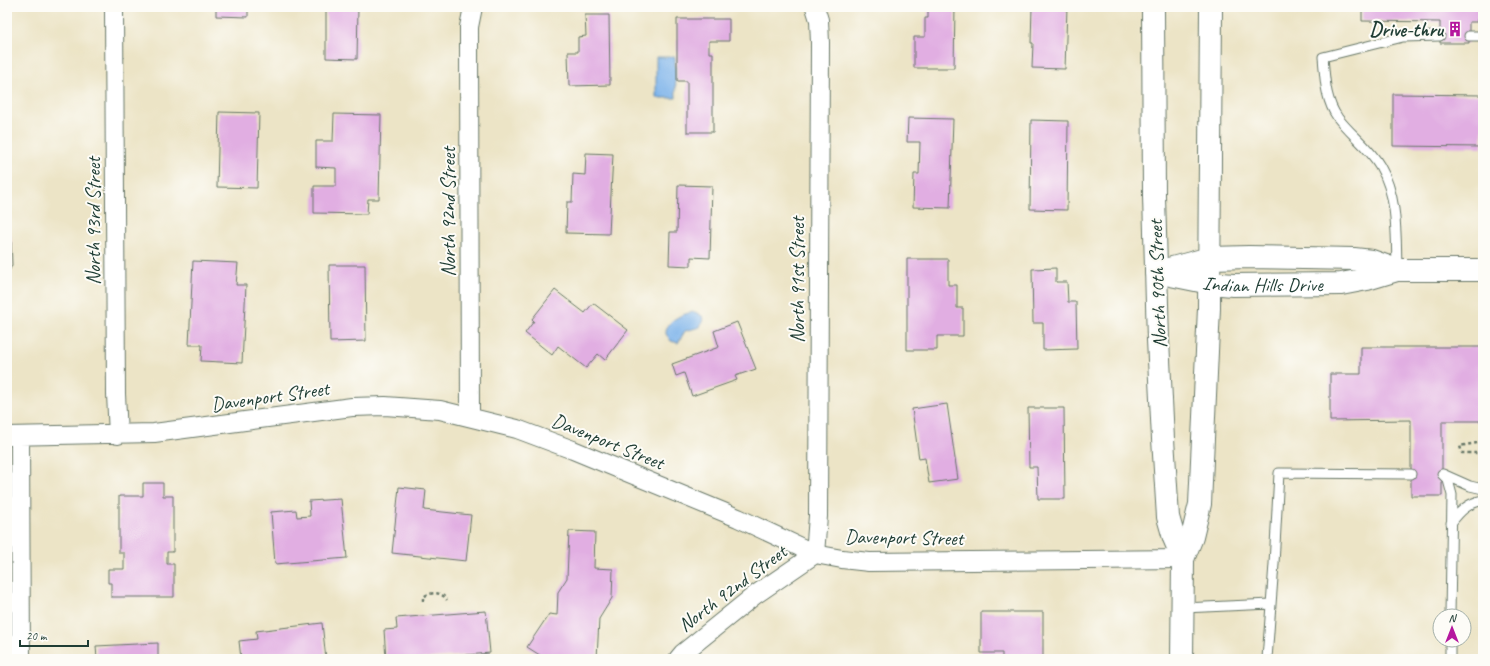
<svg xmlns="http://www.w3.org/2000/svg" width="1490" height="666" viewBox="0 0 1490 666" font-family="Caveat,sans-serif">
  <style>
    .water { fill: #7bb2ea; stroke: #4d788f }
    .building { fill: #e1aee2 }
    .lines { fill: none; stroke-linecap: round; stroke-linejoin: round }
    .service-casing { stroke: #677767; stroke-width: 11 }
    .minor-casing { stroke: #677767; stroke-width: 20 }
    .tertiary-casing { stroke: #677767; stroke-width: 24 }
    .primary-casing { stroke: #677767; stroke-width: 24 }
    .path { stroke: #677767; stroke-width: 2.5; stroke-dasharray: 3 3; stroke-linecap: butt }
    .service { stroke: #fff; stroke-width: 9 }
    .minor { stroke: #fff; stroke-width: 18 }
    .tertiary { stroke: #fff; stroke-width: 22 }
    .primary { stroke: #fff; stroke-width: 22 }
    .labels { text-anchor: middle; stroke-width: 4; stroke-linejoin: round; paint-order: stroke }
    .poi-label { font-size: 20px; font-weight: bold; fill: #1f3d34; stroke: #fdfcf7; text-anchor: end }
    .street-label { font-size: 20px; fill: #1f3d34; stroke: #fdfcf7 }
  </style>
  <rect width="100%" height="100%" fill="#fdfcf7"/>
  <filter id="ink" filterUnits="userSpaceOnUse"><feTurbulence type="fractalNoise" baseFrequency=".025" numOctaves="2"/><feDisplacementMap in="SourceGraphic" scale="8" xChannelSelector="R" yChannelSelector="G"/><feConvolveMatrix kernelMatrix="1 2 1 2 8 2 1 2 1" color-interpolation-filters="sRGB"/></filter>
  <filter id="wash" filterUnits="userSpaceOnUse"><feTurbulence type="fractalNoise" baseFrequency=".012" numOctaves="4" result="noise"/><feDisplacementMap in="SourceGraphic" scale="16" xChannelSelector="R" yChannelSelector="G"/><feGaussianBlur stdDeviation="0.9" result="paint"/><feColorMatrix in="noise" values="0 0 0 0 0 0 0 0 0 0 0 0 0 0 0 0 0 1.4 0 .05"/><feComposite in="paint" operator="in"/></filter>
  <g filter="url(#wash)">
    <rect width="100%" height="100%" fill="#ece4c6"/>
    <!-- water -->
    <path class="water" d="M 656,57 L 675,57 L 676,98 L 656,98 Z
      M 695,312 L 702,316 L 703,319 L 700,327 L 685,331 L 678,343 L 671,341 L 666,334 C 665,320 684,313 695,312 Z"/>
    <g id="blocks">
      <!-- building -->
      <path class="building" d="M 216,7 L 248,7 L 248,17 L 216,16 Z
        M 326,7 L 358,7 L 357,59 L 326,58 Z
        M 928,7 L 955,7 L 954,68 L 914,68 L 914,37 L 925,37 L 925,18 L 928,18 Z
        M 1032,7 L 1067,7 L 1065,69 L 1032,68 L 1033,43 L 1031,43 Z
        M 1362,7 L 1478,7 L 1478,22 L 1469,22 L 1469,43 L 1440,43 L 1440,22 L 1362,21 Z
        M 585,15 L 609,15 L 610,85 L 569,86 L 568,52 L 578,52 L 578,37 L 586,36 Z
        M 677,19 L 729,19 L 729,41 L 709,41 L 709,53 L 713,53 L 713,132 L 687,132 L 687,81 L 677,81 Z
        M 1393,94 L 1483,95 L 1482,147 L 1393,146 Z
        M 219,112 L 259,113 L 257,188 L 217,187 Z
        M 334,114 L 381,115 L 379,199 L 368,199 L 367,214 L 314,213 L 314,186 L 336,186 L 336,168 L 316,167 L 316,141 L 333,141 Z
        M 908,118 L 953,119 L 950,208 L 913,207 L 914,174 L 919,174 L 920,142 L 907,142 Z
        M 1031,120 L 1068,121 L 1067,210 L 1030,209 Z
        M 586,153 L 613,154 L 609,234 L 566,233 L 567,202 L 572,202 L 573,174 L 585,175 Z
        M 678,185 L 712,186 L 710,258 L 691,257 L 691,266 L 669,265 L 670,232 L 677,232 Z
        M 11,235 L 12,265 L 7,276 L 7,236 Z
        M 907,259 L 948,259 L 948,285 L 957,285 L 957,308 L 963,308 L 963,336 L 937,336 L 937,350 L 907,350 Z
        M 193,261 L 238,263 L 236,285 L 246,285 L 242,363 L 201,361 L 202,345 L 189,345 Z
        M 329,265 L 365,265 L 366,341 L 330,342 Z
        M 1056,268 L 1056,282 L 1067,282 L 1068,302 L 1076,302 L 1077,349 L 1043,350 L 1043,323 L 1033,323 L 1032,269 Z
        M 555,290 L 585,313 L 593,303 L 628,330 L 605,360 L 598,354 L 586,368 L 558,346 L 552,355 L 525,333 L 534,321 L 532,319 Z
        M 737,322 L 756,369 L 735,376 L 737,380 L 692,396 L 684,373 L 676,376 L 672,364 L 719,347 L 714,331 Z
        M 1361,347 L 1483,347 L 1483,421 L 1442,421 L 1442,496 L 1411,496 L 1411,420 L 1330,421 L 1330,374 L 1361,374 Z
        M 947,404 L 958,479 L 929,483 L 925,458 L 919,459 L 912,409 Z
        M 1028,408 L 1064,408 L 1065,499 L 1038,499 L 1037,467 L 1029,467 Z
        M 143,483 L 163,483 L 163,496 L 173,496 L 173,552 L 167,552 L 167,564 L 174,564 L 174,597 L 111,597 L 111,583 L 108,583 L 108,569 L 124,569 L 124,553 L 119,553 L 119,496 L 143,496 Z
        M 399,487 L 426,490 L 424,510 L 471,515 L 466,561 L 392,553 Z
        M 341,499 L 347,558 L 275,564 L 271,512 L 296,510 L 297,517 L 310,516 L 309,501 Z
        M 569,531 L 595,532 L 594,568 L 613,569 L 612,598 L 599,619 L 597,659 L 546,659 L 527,647 L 549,614 L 557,615 L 558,592 L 567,578 Z
        M 486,611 L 490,653 L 420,659 L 386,659 L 384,630 L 397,629 L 396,618 Z
        M 981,612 L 1043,612 L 1043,659 L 1002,659 L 1002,653 L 981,653 Z
        M 322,623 L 326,659 L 241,659 L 239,641 L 257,639 L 256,631 Z
        M 158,643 L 158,659 L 97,659 L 96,646 Z"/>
    </g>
  </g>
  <g filter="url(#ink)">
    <use href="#blocks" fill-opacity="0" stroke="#677767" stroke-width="1"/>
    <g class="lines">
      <!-- service casing -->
      <g class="service-casing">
        <path id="service" d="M 1469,36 L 1483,36
          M 1397,270 C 1396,234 1398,197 1380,166 C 1369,147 1351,135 1338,118 C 1325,100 1325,78 1323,57 L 1403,37 L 1440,36
          M 1442,474 L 1448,480 L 1452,495 L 1450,616
          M 1443,474 L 1470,486 L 1483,489
          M 1451,523 C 1460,511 1468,503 1483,500
          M 1183,608 L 1271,604
          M 1267,659 L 1274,564 L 1279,473 L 1411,474
          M 1450,659 L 1450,640"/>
      </g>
      <!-- minor casing -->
      <g class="minor-casing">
        <path id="minor" d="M 114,7 L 116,394 L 118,435
          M 470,417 L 469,37 L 469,27 L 473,7
          M 7,436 L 154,433 L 352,407 L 385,406 L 440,410 L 517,429 L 573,450 L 738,518 L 815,554 L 842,559 L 869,562 L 1183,559
          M 20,436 L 21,659
          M 678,659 L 683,653 L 755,595 L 815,554 L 818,516 L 820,43 L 819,20 L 815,7"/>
      </g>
      <!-- tertiary casing -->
      <g class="tertiary-casing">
        <g id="tertiary">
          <path d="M 1161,271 L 1210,258 L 1249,257 L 1354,259 L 1372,261 L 1397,270"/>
          <path id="s1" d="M 1156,272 L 1210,283 L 1233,285 L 1341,284 L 1367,279 L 1397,270 L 1483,270"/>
        </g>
      </g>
      <!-- primary casing -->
      <g class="primary-casing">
        <path id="primary" d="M 1153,7 L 1154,196 L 1158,340 L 1163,439 L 1168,517 L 1174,538 L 1183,559
          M 1182,659 L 1183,559 L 1192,537 L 1200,504 L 1209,308 L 1211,7"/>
      </g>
      <!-- path -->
      <path class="path" d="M 1483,442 L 1460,446 L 1462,453 L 1483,453
        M 423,601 L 423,597 C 431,592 441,591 447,600"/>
      <!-- service -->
      <use href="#service" class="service"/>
      <!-- minor -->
      <use href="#minor" class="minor"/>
      <!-- tertiary -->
      <use href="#tertiary" class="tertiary"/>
      <!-- primary -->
      <use href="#primary" class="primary"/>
    </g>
  </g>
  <!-- icons -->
  <defs>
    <g id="building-bare" transform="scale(1.2)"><path d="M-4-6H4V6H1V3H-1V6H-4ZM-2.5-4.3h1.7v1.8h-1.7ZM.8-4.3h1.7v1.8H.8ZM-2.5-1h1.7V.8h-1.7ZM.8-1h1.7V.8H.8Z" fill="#b5179e" stroke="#fdfcf7" stroke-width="2.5" paint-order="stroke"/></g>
  </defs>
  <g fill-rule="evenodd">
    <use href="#building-bare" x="1455" y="29"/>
  </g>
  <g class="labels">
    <!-- poi labels -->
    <g class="poi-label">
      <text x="1443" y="36">Drive-thru</text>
    </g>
    <!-- street labels -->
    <g class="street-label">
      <text transform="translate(448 212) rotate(-90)" y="7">North 92nd Street</text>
      <text transform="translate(93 221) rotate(-90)" y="7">North 93rd Street</text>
      <text transform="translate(797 280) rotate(-90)" y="7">North 91st Street</text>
      <text dy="7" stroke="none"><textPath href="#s1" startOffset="108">Indian Hills Drive</textPath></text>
      <text transform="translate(1157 284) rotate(-92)" y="7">North 90th Street</text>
      <text transform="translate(270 396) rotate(-8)" y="7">Davenport Street</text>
      <text transform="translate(608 441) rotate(22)" y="7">Davenport Street</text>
      <text transform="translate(904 537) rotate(1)" y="7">Davenport Street</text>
      <text transform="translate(732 588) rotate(-37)" y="7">North 92nd Street</text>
    </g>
  </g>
  <!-- margin -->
  <rect width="1490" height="666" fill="none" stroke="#fdfcf7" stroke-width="24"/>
  <!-- north arrow -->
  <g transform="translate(1452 628)"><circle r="19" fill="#fdfcf7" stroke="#a4b0a9"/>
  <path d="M0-3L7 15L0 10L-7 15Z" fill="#b5179e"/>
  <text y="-6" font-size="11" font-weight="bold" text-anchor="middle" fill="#1f3d34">N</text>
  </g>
  <!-- scale -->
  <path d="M20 640v6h68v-6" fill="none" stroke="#1f3d34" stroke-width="2"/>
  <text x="26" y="640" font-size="12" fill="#1f3d34" stroke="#fdfcf7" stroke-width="3" paint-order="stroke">20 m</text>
</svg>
